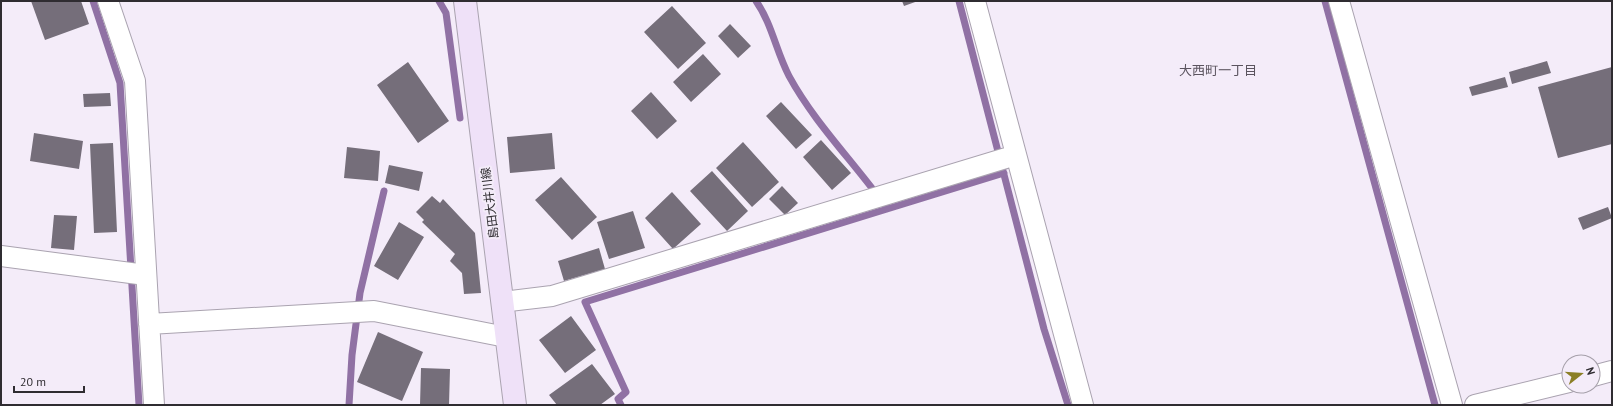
<svg xmlns="http://www.w3.org/2000/svg" width="1613" height="406" viewBox="0 0 1613 406" font-family="'PT Sans','Noto Sans JP',sans-serif">
  <style>
    .lines { fill: none; stroke-linecap: round; stroke-linejoin: round }
    .stream { stroke: #9071a4; stroke-width: 7 }
    .building { fill: #756e7a }
    .street-casing { stroke: #aaa3b0; stroke-width: 22 }
    .secondary-casing { stroke: #aaa3b0; stroke-width: 24 }
    .street { stroke: #fff; stroke-width: 20 }
    .secondary { stroke: #efe1f8; stroke-width: 22 }
    .labels { text-anchor: middle; stroke-width: 4; stroke-linejoin: round; paint-order: stroke }
    .street-label { font-size: 12px; fill: #2f2c31; stroke: #f4ecf9 }
    .neighbourhood-label { font-size: 13px; fill: #5b545f; stroke: #f4ecf9 }
  </style>
  <rect width="100%" height="100%" fill="#f4ecf9"/>
  <g class="lines">
    <!-- stream -->
    <path class="stream" d="M 93,1 L 120,83 L 139,405
      M 439,1 L 446,13 L 460,118
      M 756,1 C 772,24 776,51 789,76 C 813,120 848,156 878,196
      M 959,1 L 1044,329 L 1068,405
      M 1325,1 L 1435,405
      M 885,206 L 887,209 L 1004,173
      M 349,405 L 352,355 L 360,293 L 384,191
      M 621,405 L 618,399 L 626,392 L 585,302 L 887,209"/>
  </g>
  <!-- building -->
  <path class="building" d="M 31,1 L 81,1 L 89,24 L 45,40 Z
    M 902,1 L 918,1 L 904,6 Z
    M 672,6 L 706,43 L 678,69 L 644,32 Z
    M 730,24 L 751,46 L 738,58 L 718,36 Z
    M 703,54 L 721,74 L 691,102 L 673,82 Z
    M 1547,61 L 1551,73 L 1512,84 L 1509,72 Z
    M 408,62 L 449,121 L 418,143 L 377,85 Z
    M 1612,67 L 1612,144 L 1558,158 L 1538,87 Z
    M 1505,77 L 1508,87 L 1472,96 L 1469,87 Z
    M 651,92 L 677,121 L 657,139 L 631,111 Z
    M 110,93 L 111,106 L 84,107 L 83,94 Z
    M 781,102 L 812,135 L 796,149 L 766,116 Z
    M 34,133 L 83,141 L 79,169 L 30,161 Z
    M 552,133 L 555,169 L 510,173 L 507,137 Z
    M 821,140 L 851,173 L 832,190 L 803,157 Z
    M 743,142 L 779,182 L 752,207 L 716,168 Z
    M 113,143 L 117,232 L 94,233 L 90,144 Z
    M 347,147 L 380,151 L 378,181 L 344,178 Z
    M 389,165 L 423,172 L 419,191 L 385,183 Z
    M 712,171 L 748,211 L 727,231 L 690,191 Z
    M 561,177 L 597,217 L 572,240 L 535,200 Z
    M 782,186 L 798,203 L 785,215 L 769,199 Z
    M 672,192 L 701,224 L 673,249 L 645,218 Z
    M 432,196 L 440,203 L 443,199 L 475,233 L 481,293 L 464,294 L 462,273 L 450,261 L 455,254 L 422,222 L 424,220 L 416,212 Z
    M 1608,207 L 1612,218 L 1583,230 L 1578,218 Z
    M 633,211 L 645,248 L 609,259 L 597,222 Z
    M 54,215 L 77,216 L 74,250 L 51,248 Z
    M 399,222 L 424,237 L 398,280 L 374,266 Z
    M 599,248 L 605,269 L 564,281 L 558,261 Z
    M 571,316 L 596,350 L 565,373 L 539,340 Z
    M 378,332 L 423,352 L 402,401 L 357,382 Z
    M 592,364 L 615,394 L 600,405 L 557,405 L 549,395 Z
    M 421,368 L 450,369 L 449,405 L 420,405 Z"/>
  <g class="lines">
    <!-- street casing -->
    <g class="street-casing">
      <path id="street" d="M 108,1 L 135,81 L 154,405
        M 975,1 L 1083,405
        M 1339,1 L 1452,405
        M 1,256 L 146,275
        M 502,302 L 552,296 L 1016,155
        M 149,324 L 374,311 L 506,337
        M 1593,376 L 1612,371
        M 1475,405 L 1569,382"/>
    </g>
    <!-- secondary casing -->
    <g class="secondary-casing">
      <path id="secondary" d="M 465,1 L 515,405"/>
    </g>
    <!-- street -->
    <use href="#street" class="street"/>
    <!-- secondary -->
    <use href="#secondary" class="secondary"/>
  </g>
  <g class="labels">
    <!-- street labels -->
    <g class="street-label">
      <text transform="translate(490 203) rotate(-97)" y="4">島田大井川線</text>
    </g>
    <!-- neighbourhood labels -->
    <g class="neighbourhood-label">
      <text x="1218" y="75">大西町一丁目</text>
    </g>
  </g>
  <!-- border -->
  <rect width="1613" height="406" fill="none" stroke="#2f2c31" stroke-width="4"/>
  <!-- north arrow -->
  <g transform="translate(1581 374) rotate(73)"><circle r="19" fill="#f4ecf9" stroke="#a59fa9"/>
  <path d="M0-3L7 15L0 10L-7 15Z" fill="#8b7f26"/>
  <text y="-6" font-size="11" font-weight="bold" text-anchor="middle" fill="#2f2c31">N</text>
  </g>
  <!-- scale -->
  <path d="M14 386v6h70v-6" fill="none" stroke="#2f2c31" stroke-width="2"/>
  <text x="20" y="386" font-size="12" fill="#2f2c31" stroke="#f4ecf9" stroke-width="3" paint-order="stroke">20 m</text>
</svg>
